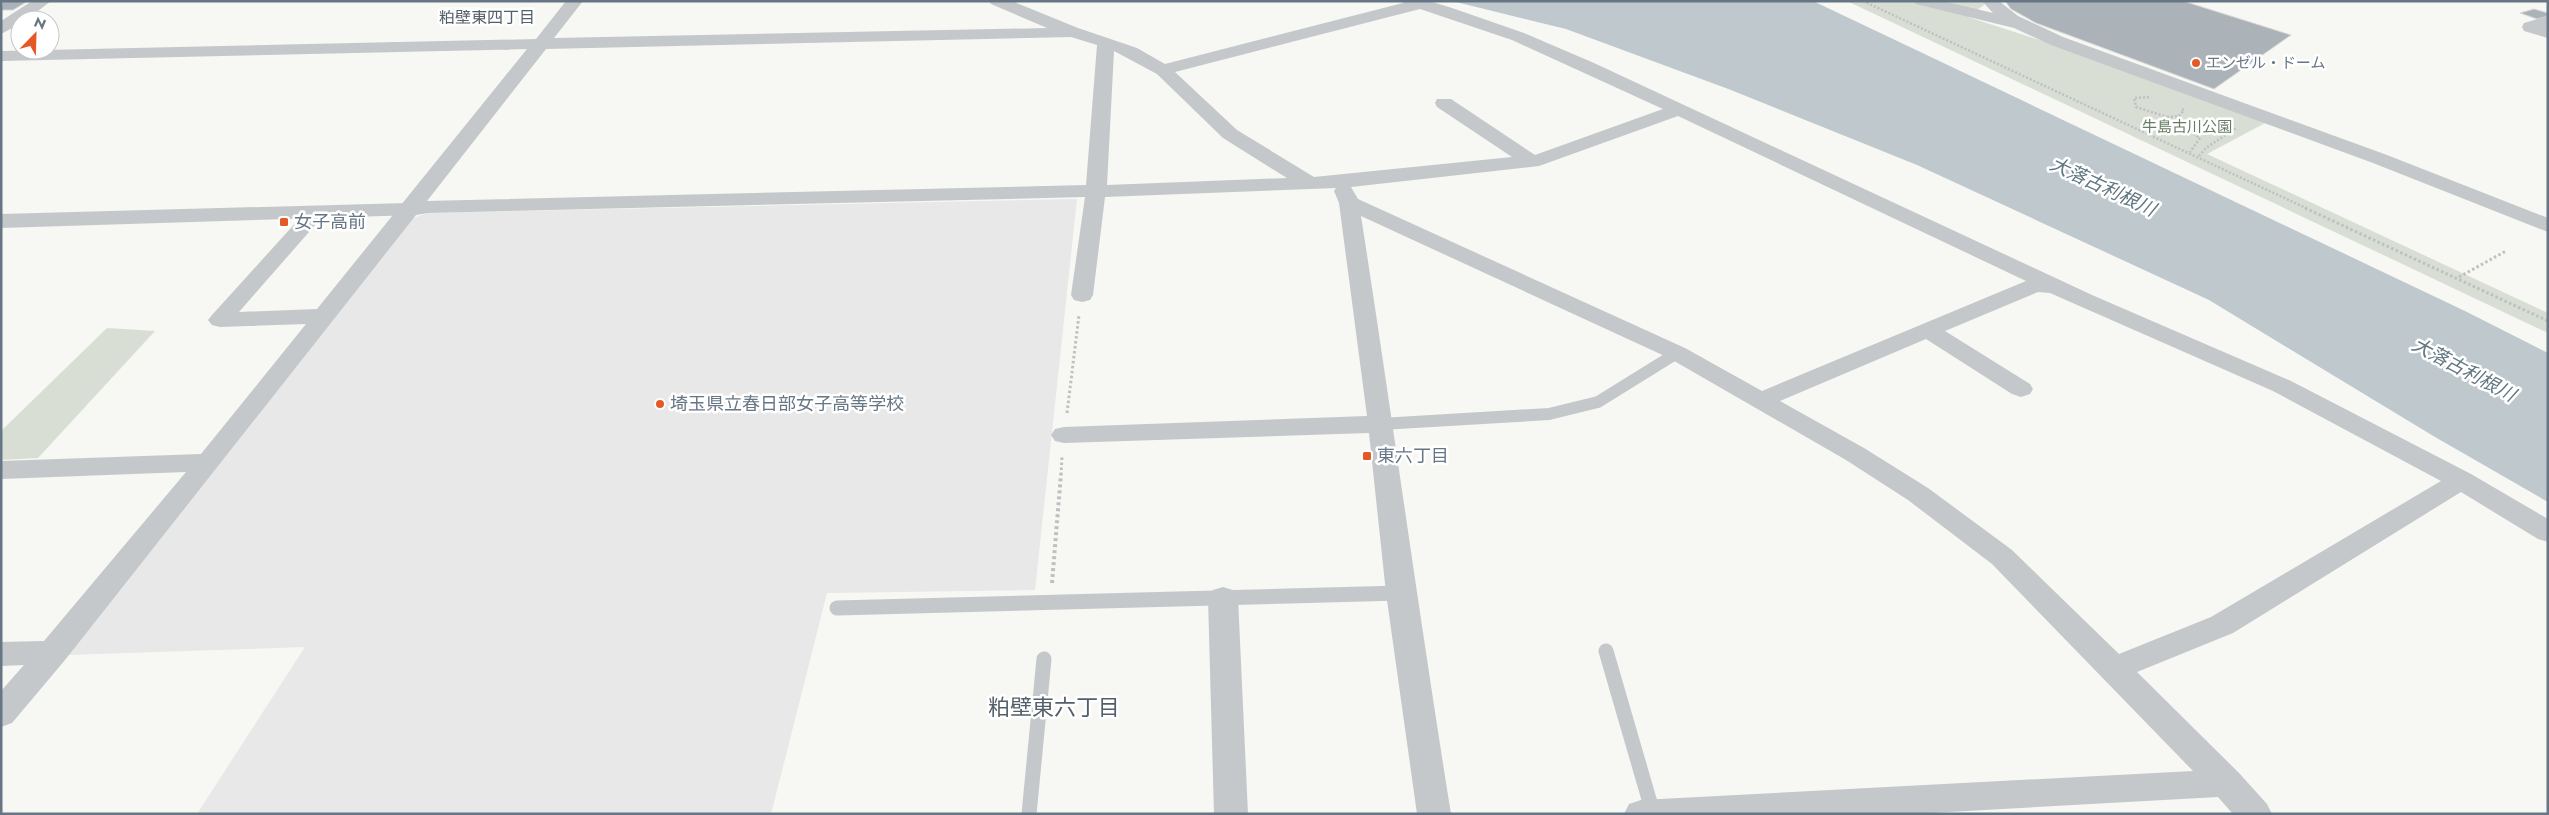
<svg xmlns="http://www.w3.org/2000/svg" width="2549" height="815" viewBox="0 0 2549 815" font-family="Jost,'Noto Sans JP',sans-serif">
  <style>
    .built { fill: #e7e8e7 }
    .green { fill: #d8ded4 }
    .water { fill: #bfc8cd }
    .building { fill: #abb3b9; stroke: #d8d8d6 }
    .lines { fill: none; stroke-linecap: round; stroke-linejoin: round }
    .path-far2 { stroke: #bec0c2; stroke-width: 2.5; stroke-dasharray: 2 2; stroke-linecap: butt }
    .path-far1 { stroke: #bec0c2; stroke-width: 3; stroke-dasharray: 2.5 2.5; stroke-linecap: butt }
    .path { stroke: #bec0c2; stroke-width: 4; stroke-dasharray: 3 3; stroke-linecap: butt }
    .service-far1 { stroke: #c4c8cb; stroke-width: 12 }
    .service { stroke: #c4c8cb; stroke-width: 15 }
    .minor { fill: #c4c8cb; fill-rule: evenodd }
    .tertiary { fill: #c4c8cb; fill-rule: evenodd }
    .poi-dot { fill: #e35a27; stroke: #fff; stroke-width: 2 }
    .labels { text-anchor: middle; stroke-width: 5; stroke-linejoin: round; paint-order: stroke }
    .far-poi-label { font-size: 15px; fill: #667685; stroke: #fff; text-anchor: start }
    .far-park-label { font-size: 15px; fill: #687c64; stroke: #fff }
    .far-neighbourhood-label { font-size: 16px; fill: #535f6a; stroke: #fff }
    .poi-label { font-size: 18px; fill: #667685; stroke: #fff; text-anchor: start }
    .water-label { font-size: 19px; font-style: italic; fill: #617781; stroke: #fff }
    .near-neighbourhood-label { font-size: 22px; fill: #535f6a; stroke: #fff }
  </style>
  <rect width="100%" height="100%" fill="#f7f7f3"/>
  <!-- built -->
  <path class="built" d="M 1077,199 L 1035,590 L 827,593 L 771,814 L 197,814 L 305,647 L 66,655 L 413,218 L 428,213 Z"/>
  <!-- green -->
  <path class="green" d="M 1847,1 L 1982,1 L 1985,4 L 1968,17 L 2058,46 L 2267,122 L 2207,154 L 2548,313 L 2548,333 Z
    M 107,328 L 155,331 L 38,458 L 1,460 L 1,431 Z"/>
  <!-- water -->
  <path class="water" d="M 1452,1 L 1813,1 L 2467,312 L 2548,353 L 2548,502 L 2435,437 L 2209,300 L 1917,165 L 1731,90 L 1566,29 Z"/>
  <!-- building -->
  <path class="building" d="M 3,1 L 28,1 L 13,10 L 1,10 Z
    M 2005,1 L 2183,1 L 2291,35 L 2214,89 L 2036,23 L 2011,9 Z
    M 2534,9 L 2548,13 L 2548,16 L 2537,19 L 2520,13 Z"/>
  <g class="lines">
    <!-- path-far2 -->
    <path class="path-far2" d="M 1863,1 L 2308,209
      M 2149,97 L 2134,98 L 2136,107 L 2167,117 L 2200,138 L 2190,152
      M 2167,117 L 2179,116 L 2184,110 L 2182,109
      M 2199,156 L 2206,148 L 2236,128"/>
    <!-- path-far1 -->
    <path class="path-far1" d="M 2305,208 L 2548,321
      M 2459,277 L 2506,251
      M 1067,413 L 1079,315
      M 1061,475 L 1062,457"/>
    <!-- path -->
    <path class="path" d="M 1052,583 L 1061,474"/>
    <!-- service-far1 -->
    <path class="service-far1" d="M 1381,424 L 1549,414 L 1598,402 L 1677,353"/>
    <!-- service -->
    <path class="service" d="M 837,608 L 1401,593
      M 1606,651 L 1653,813
      M 1029,814 L 1044,659"/>
    <!-- minor -->
    <path class="minor" d="M 32,1 L 51,1 L 26,20 L 20,20 L 20,24 L 1,34 L 1,21 Z
      M 566,1 L 583,1 L 554,38 L 1047,28 L 991,4 L 989,1 L 1012,1 L 1078,28 L 1137,48 L 1165,64 L 1403,3 L 1402,1 L 1429,1 L 1452,8 L 1524,33 L 1594,63 L 2092,295 L 2291,381 L 2471,474 L 2548,519 L 2548,542 L 2538,539 L 2461,492 L 2233,633 L 2137,672 L 2239,773 L 2267,804 L 2272,814 L 2233,814 L 2218,797 L 1913,814 L 1624,814 L 1629,804 L 1641,800 L 2193,771 L 1992,564 L 1908,500 L 1846,460 L 1669,358 L 1361,216 C 1392,415 1419,615 1451,814 L 1417,814 L 1386,593 L 1369,433 L 1064,443 L 1055,441 L 1051,435 L 1055,429 L 1064,427 L 1367,416 L 1339,203 L 1334,191 L 1336,188 L 1105,197 L 1093,295 L 1090,300 L 1082,302 L 1074,300 L 1071,295 L 1085,197 L 428,213 L 416,215 L 65,660 L 12,723 L 1,727 L 1,691 L 24,665 L 1,666 L 1,642 L 44,641 L 186,472 L 1,479 L 1,461 L 201,454 L 306,324 L 220,327 L 212,325 L 208,320 L 212,315 L 309,208 L 316,206 L 323,208 L 326,212 L 323,216 L 239,312 L 317,309 L 527,49 L 1,61 L 1,51 L 536,39 ZM 1420,9 L 1512,40 L 1663,109 L 1535,155 L 1451,99 L 1437,99 L 1435,103 L 1437,107 L 1512,157 L 1314,177 L 1237,130 L 1175,72 ZM 1071,37 L 1097,45 L 1086,185 L 427,201 L 546,49 ZM 1114,51 L 1157,74 L 1223,138 L 1287,178 L 1107,185 ZM 1678,116 L 2026,281 L 1762,391 L 1685,348 L 1358,199 L 1351,187 L 1539,166 ZM 2038,292 L 2050,293 L 2273,391 L 2441,481 L 2211,617 L 2119,654 L 2012,550 L 1928,488 L 1864,448 L 1780,401 L 1926,339 L 2012,394 L 2021,397 L 2030,394 L 2033,389 L 2030,384 L 1945,331 Z
      M 1914,1 L 1943,1 L 1993,13 L 1982,1 L 1999,1 L 2018,16 L 2063,37 L 2387,155 L 2548,218 L 2548,232 L 2373,163 L 2051,45 L 2014,28 L 1916,4 Z
      M 2548,16 L 2548,38 L 2524,31 L 2522,27 L 2524,23 Z
      M 1223,587 L 1233,590 L 1238,598 L 1248,814 L 1214,814 L 1208,598 L 1213,590 Z"/>
    <!-- tertiary -->
    <path class="tertiary" d="M 408,203 L 416,205 L 419,210 L 416,215 L 1,228 L 1,214 Z"/>
  </g>
  <!-- markers -->
  <g class="poi-dot">
    <circle cx="2196" cy="63" r="5"/>
    <rect x="279" y="217" width="10" height="10" rx="2.5"/>
    <circle cx="660" cy="404" r="5"/>
    <rect x="1362" y="451" width="10" height="10" rx="2.5"/>
  </g>
  <g class="labels">
    <!-- far-poi labels -->
    <g class="far-poi-label">
      <text x="2206" y="68">エンゼル・ドーム</text>
    </g>
    <!-- far-park labels -->
    <g class="far-park-label">
      <text x="2187" y="132">牛島古川公園</text>
    </g>
    <!-- far-neighbourhood labels -->
    <g class="far-neighbourhood-label">
      <text x="487" y="23">粕壁東四丁目</text>
    </g>
    <!-- poi labels -->
    <g class="poi-label">
      <text x="294" y="228">女子高前</text>
      <text x="670" y="410">埼玉県立春日部女子高等学校</text>
      <text x="1377" y="462">東六丁目</text>
    </g>
    <!-- water labels -->
    <g class="water-label">
      <text transform="translate(2103 186) rotate(25)" y="7">大落古利根川</text>
      <text transform="translate(2464 369) rotate(28)" y="7">大落古利根川</text>
    </g>
    <!-- near-neighbourhood labels -->
    <g class="near-neighbourhood-label">
      <text x="1054" y="715">粕壁東六丁目</text>
    </g>
  </g>
  <!-- border -->
  <rect width="2549" height="815" fill="none" stroke="#667685" stroke-width="5"/>
  <!-- north arrow -->
  <g transform="translate(35 35) rotate(23)"><circle r="24" fill="#ffffff" stroke="#c2c8ce"/>
  <path d="M0-4L9 19L0 12L-9 19Z" fill="#e35a27"/>
  <text y="-8" font-size="14" font-weight="bold" text-anchor="middle" fill="#667685">N</text>
  </g>
</svg>
